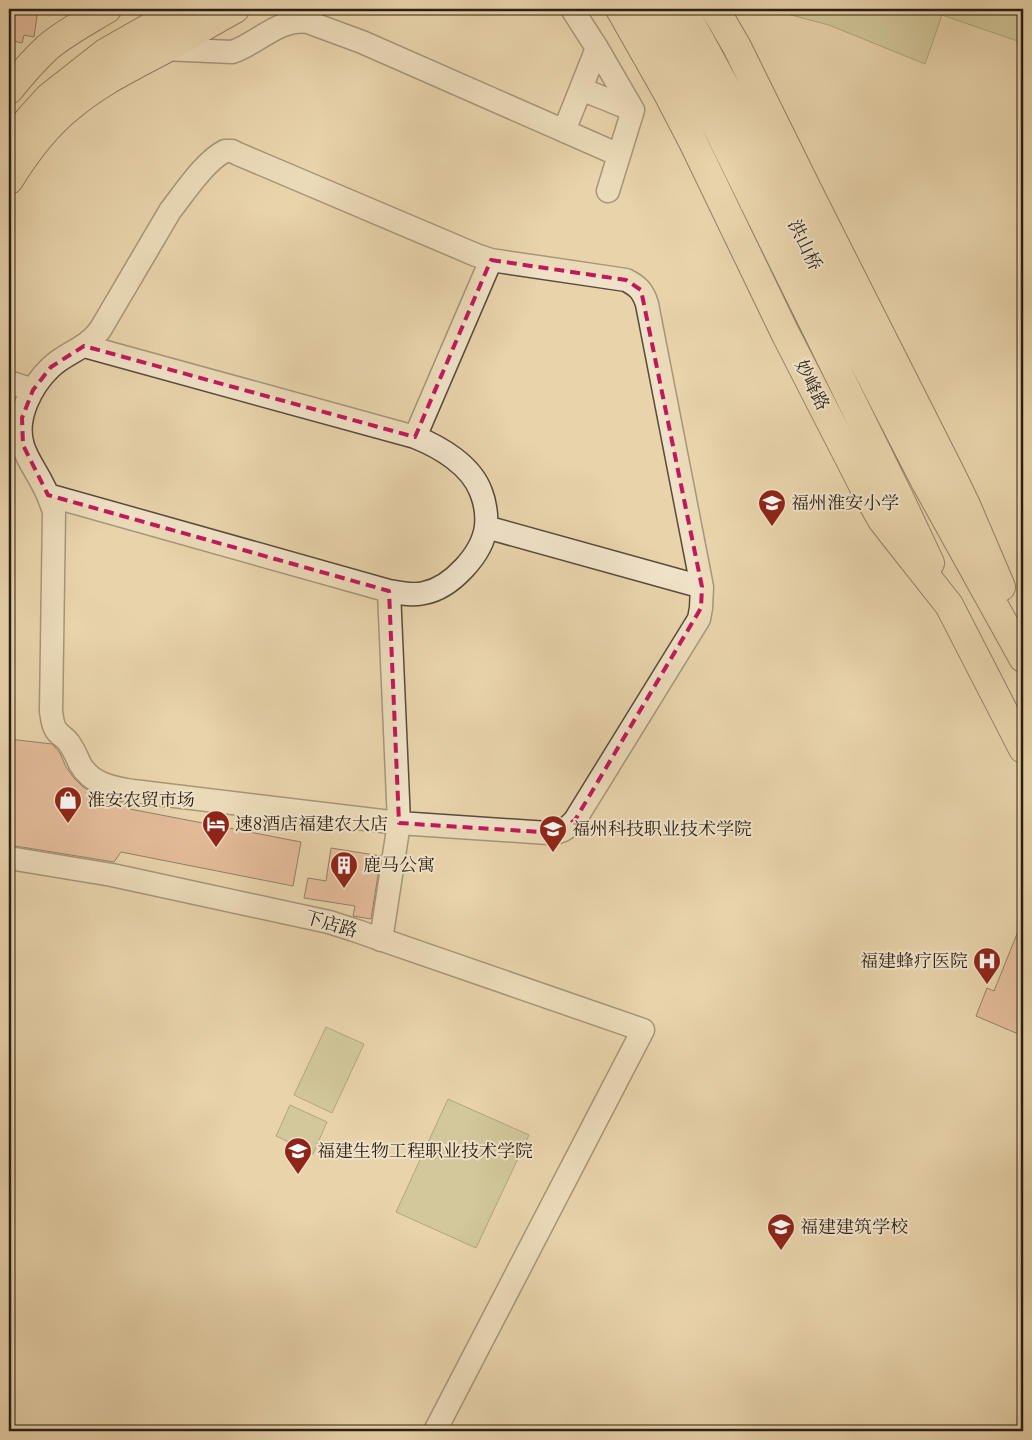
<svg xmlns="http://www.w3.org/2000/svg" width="1032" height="1440" viewBox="0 0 1032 1440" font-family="'IM FELL French Canon','Noto Serif SC',serif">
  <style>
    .green { fill: #b9bb87; stroke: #706c4e }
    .building { fill: #e1a188; stroke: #281e15 }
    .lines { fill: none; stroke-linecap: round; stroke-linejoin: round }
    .minor-casing { stroke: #584b3a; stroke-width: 25 }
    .major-casing { stroke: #281e15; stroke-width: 30 }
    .minor { stroke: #f0e2c8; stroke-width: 22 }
    .major { stroke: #e8d3ab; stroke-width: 28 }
    .marked { fill: none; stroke: #c2185b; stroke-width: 4; stroke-dasharray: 10 6; stroke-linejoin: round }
    .labels { text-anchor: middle; stroke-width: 4; stroke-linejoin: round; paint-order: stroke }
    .street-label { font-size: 18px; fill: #281e15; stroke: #f0e2c8 }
    .poi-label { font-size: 18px; fill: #281e15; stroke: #f0e2c8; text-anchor: start }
  </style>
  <rect width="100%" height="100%" fill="#e8d3ab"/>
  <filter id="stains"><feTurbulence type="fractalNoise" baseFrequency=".004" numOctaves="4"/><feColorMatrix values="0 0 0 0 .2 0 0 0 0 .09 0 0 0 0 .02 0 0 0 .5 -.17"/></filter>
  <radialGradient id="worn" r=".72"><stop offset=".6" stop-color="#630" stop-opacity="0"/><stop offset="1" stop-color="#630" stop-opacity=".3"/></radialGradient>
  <!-- green -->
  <path class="green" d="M 783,9 L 1023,9 L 1023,43 L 942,15 L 925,64 L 829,25 L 787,14 Z
    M 326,1027 L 364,1044 L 332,1113 L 294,1095 Z
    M 448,1099 L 529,1135 L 476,1248 L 396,1212 Z
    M 290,1105 L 327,1122 L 313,1154 L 276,1136 Z"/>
  <!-- building -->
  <path class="building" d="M 9,9 L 38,9 L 34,37 L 24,35 L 22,43 L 9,40 Z
    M 9,739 L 52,744 L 60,753 L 66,767 L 74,778 L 83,787 L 99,796 L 131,804 L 130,809 L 301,842 L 293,886 L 121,852 L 114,862 L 9,845 Z
    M 331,848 L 381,856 L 371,919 L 353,916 L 355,906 L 304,898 L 308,878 L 326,881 Z
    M 1023,919 L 1023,1036 L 976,1016 L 987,988 L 994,991 Z"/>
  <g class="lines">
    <!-- minor casing -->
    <g class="minor-casing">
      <path id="minor" d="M 597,48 L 633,110
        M 164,49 L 232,52 C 257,44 280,17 308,22 L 362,42 L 619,155
        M 581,89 L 633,110 L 608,191
        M 564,131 L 597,48 L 572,9
        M 225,151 L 232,151 L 238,154 L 476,255 L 491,260 L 626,280 C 638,286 643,291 647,304 L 702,587 L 701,608 L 699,619 L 575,820 C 567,829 561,833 548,833 L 399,823 L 133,791 C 113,788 91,784 80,764 C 77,757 74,750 69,743 C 66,738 59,735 56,730 C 52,724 52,717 51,711 L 54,512 C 51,502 47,492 42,483 C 36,471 27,459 23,446 C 14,418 32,385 51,367 C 68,351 85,350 100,330 L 170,211 C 184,193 205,161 225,151 Z
        M 9,382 L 33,390
        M 415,437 L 491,260
        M 48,495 L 389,591 C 400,593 413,596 424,593 C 451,588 483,554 486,526 C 487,516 485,502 481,492 C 471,465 440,447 415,437 L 84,346
        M 486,527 L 702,587
        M 9,858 L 112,875 L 329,922 L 354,930 L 643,1030 L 435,1431
        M 381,940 L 399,823 L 389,591"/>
    </g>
    <!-- major casing -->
    <g class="major-casing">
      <path id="major" d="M 620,9 L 667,92 L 692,140 L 786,335 L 870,499 L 882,520 L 896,538 L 949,605 L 1023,749
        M 652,9 L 717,127 L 900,499 L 930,563
        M 683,9 L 741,116 L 847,329 L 926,483 L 1023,658
        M 715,9 L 737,47 L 808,191 L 952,476 L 966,505 L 1001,587
        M 9,90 C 21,75 34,60 48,47 C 66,32 87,21 107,9
        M 9,145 L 29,119 L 49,97 L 105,53 L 182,9
        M 9,180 C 24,156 47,125 70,107 C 99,82 132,67 165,49 C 188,36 211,22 235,9"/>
    </g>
    <!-- minor -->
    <use href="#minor" class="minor"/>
    <!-- major -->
    <use href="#major" class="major"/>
  </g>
  <!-- marked area -->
  <path d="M0 0H1032V1440H0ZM 491,260 L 626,280 L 641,290 L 702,587 L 701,608 L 575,820 L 556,833 L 399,823 L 389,591 L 48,495 L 23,445 L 22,418 L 33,390 L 51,367 L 84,346 L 415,437 Z" fill="#e8d3ab" fill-opacity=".55" fill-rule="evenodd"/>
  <path class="marked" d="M 491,260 L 626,280 L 641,290 L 702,587 L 701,608 L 575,820 L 556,833 L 399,823 L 389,591 L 48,495 L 23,445 L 22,418 L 33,390 L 51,367 L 84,346 L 415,437 Z"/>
  <!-- icons -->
  <defs>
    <g id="school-pin" transform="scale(1.4375)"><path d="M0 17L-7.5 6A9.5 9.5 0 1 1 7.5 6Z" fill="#8f2418" stroke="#f0e2c8"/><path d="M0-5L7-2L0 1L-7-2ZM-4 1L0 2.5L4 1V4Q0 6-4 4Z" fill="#fff"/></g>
    <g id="shop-pin" transform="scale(1.4375)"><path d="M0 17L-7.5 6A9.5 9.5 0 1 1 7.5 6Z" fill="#8f2418" stroke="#f0e2c8"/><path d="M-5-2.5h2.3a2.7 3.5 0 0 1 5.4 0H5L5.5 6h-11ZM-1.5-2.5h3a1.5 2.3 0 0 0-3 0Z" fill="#fff"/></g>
    <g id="hotel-pin" transform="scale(1.4375)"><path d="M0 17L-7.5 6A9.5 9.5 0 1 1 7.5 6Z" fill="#8f2418" stroke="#f0e2c8"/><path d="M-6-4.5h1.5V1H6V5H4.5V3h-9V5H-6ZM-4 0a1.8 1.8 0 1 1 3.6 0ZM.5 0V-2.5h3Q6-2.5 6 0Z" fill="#fff"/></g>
    <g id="university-pin" transform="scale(1.4375)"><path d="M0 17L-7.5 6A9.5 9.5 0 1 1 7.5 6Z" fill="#8f2418" stroke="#f0e2c8"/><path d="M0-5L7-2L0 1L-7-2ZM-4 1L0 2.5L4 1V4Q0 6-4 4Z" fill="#fff"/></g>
    <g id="building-pin" transform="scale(1.4375)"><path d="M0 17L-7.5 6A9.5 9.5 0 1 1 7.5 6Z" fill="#8f2418" stroke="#f0e2c8"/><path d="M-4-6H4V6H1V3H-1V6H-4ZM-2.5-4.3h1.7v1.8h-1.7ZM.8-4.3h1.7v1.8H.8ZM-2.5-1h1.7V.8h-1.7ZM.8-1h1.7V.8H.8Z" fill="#fff"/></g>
    <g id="hospital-pin" transform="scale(1.4375)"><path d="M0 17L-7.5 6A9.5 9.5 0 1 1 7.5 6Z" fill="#8f2418" stroke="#f0e2c8"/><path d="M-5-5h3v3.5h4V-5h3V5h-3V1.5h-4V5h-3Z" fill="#fff"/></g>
  </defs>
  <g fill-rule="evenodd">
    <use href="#school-pin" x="772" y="503"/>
    <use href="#shop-pin" x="68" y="800"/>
    <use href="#hotel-pin" x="216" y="824"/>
    <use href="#university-pin" x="553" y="829"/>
    <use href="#building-pin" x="344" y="865"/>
    <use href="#hospital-pin" x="987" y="961"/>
    <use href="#university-pin" x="298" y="1151"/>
    <use href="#school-pin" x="781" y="1227"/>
  </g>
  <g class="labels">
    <!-- street labels -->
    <g class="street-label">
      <text transform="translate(805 245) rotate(64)" y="6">洪山桥</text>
      <text transform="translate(812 385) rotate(63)" y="6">妙峰路</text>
      <text transform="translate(331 924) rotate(16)" y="6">下店路</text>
    </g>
    <!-- poi labels -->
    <g class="poi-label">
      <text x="791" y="509">福州淮安小学</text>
      <text x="87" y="806">淮安农贸市场</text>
      <text x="235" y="830">速8酒店福建农大店</text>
      <text x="572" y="835">福州科技职业技术学院</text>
      <text x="363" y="871">鹿马公寓</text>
      <text x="968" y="967" text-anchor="end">福建蜂疗医院</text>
      <text x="317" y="1157">福建生物工程职业技术学院</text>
      <text x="800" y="1233">福建建筑学校</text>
    </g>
  </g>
  <!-- margin -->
  <rect width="1032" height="1440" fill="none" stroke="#e8d3ab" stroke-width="30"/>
  <rect x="10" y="10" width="1012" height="1420" fill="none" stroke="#281e15" stroke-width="2.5"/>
  <rect x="15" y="15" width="1002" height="1410" fill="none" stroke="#281e15"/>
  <rect width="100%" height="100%" filter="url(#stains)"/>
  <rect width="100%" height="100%" fill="url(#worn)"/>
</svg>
